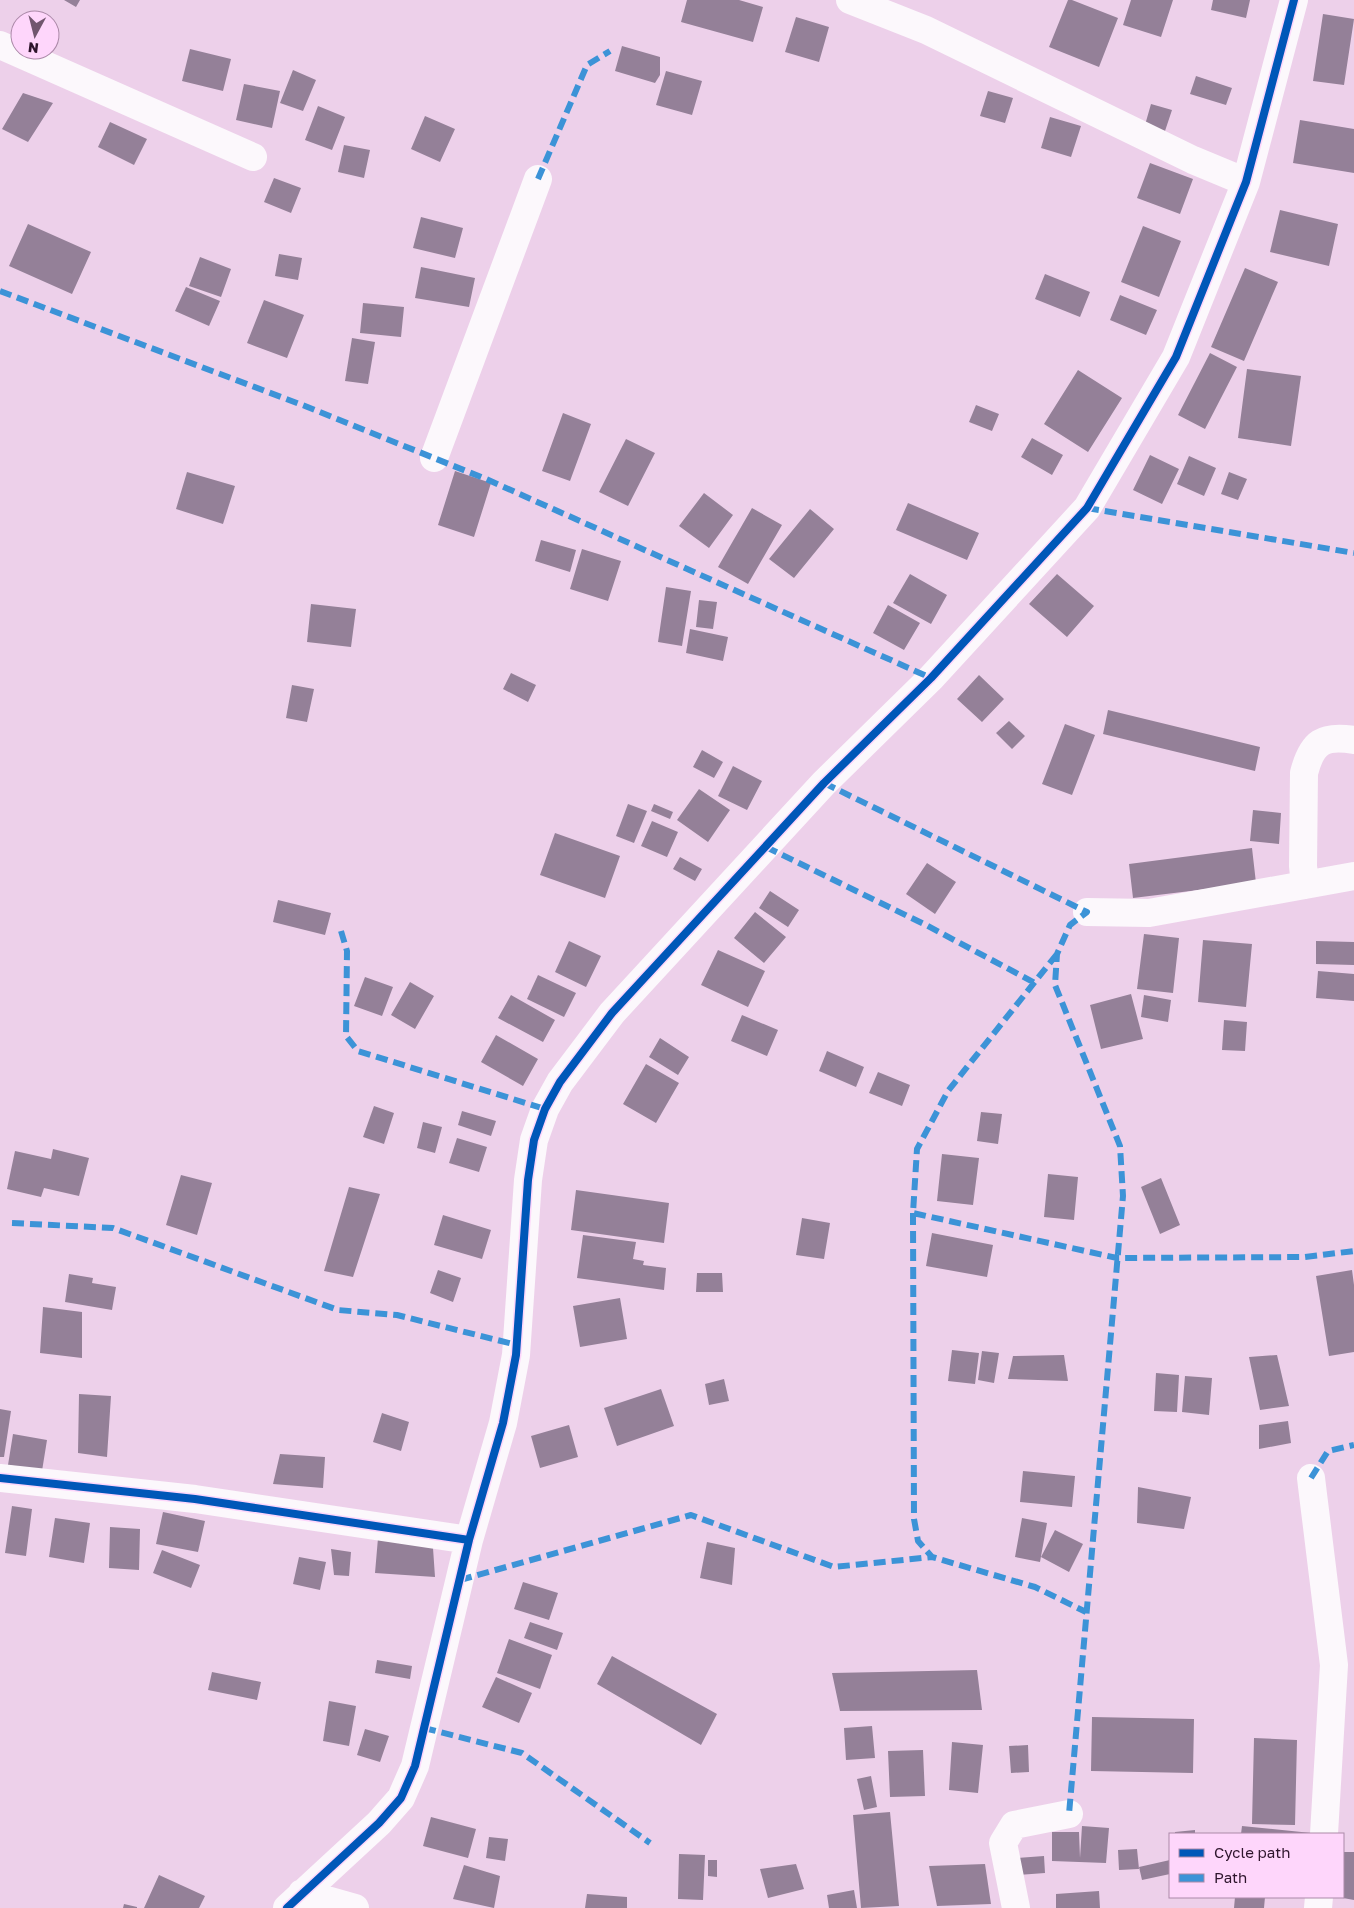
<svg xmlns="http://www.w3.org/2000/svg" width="1354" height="1908" viewBox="0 0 1354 1908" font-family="'Golos Text',sans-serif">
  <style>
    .building { fill: #948098 }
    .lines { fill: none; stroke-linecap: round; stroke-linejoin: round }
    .minor { stroke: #fcf8fc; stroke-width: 28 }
    .quiet { stroke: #3c93d7; stroke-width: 6; stroke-dasharray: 12 6; stroke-linecap: butt }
    .cycleway-casing { stroke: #fed6fb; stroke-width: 11 }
    .cycleway { stroke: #0057b8; stroke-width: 8 }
  </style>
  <rect width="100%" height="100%" fill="#edd0ea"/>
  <!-- building -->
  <path class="building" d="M 64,0 L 80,0 L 76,7 Z
    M 687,0 L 739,0 L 763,7 L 753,42 L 681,22 Z
    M 1068,0 L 1072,0 L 1118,18 L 1099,67 L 1049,47 Z
    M 1131,0 L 1173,0 L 1161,37 L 1123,25 Z
    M 1213,0 L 1250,0 L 1246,18 L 1211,10 Z
    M 1323,14 L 1354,19 L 1344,85 L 1313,81 Z
    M 796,17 L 829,27 L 819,62 L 785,52 Z
    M 622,46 L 660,57 L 660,75 L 655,83 L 615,71 Z
    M 190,49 L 231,59 L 223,91 L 182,81 Z
    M 293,70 L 316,80 L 303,111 L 280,103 Z
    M 666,71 L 702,81 L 692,115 L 656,105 Z
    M 1196,76 L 1232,88 L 1226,105 L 1190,94 Z
    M 244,84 L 280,91 L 272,128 L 236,120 Z
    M 988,91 L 1013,98 L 1005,123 L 980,116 Z
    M 23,93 L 53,103 L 28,142 L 2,129 Z
    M 1151,104 L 1172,110 L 1165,131 L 1145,125 Z
    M 318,106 L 345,117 L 332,150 L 305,140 Z
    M 425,116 L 455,129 L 440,162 L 411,149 Z
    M 1050,117 L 1081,126 L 1071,157 L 1041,148 Z
    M 1300,120 L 1354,129 L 1354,173 L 1293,163 Z
    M 110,122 L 147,139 L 134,165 L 98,147 Z
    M 344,145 L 370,150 L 364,178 L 338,172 Z
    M 1150,163 L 1193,179 L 1180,214 L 1137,198 Z
    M 274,178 L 301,188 L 291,213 L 264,202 Z
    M 1280,210 L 1338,224 L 1329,266 L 1270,252 Z
    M 421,217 L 463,228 L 455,258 L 413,248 Z
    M 28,224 L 91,252 L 72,294 L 9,266 Z
    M 1143,226 L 1181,241 L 1159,297 L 1121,282 Z
    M 279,254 L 302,258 L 298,280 L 275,276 Z
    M 200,257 L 231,269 L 221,297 L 189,286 Z
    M 421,267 L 475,278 L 469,307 L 415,298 Z
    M 1245,268 L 1278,282 L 1244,361 L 1211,347 Z
    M 1045,274 L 1090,292 L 1080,317 L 1035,299 Z
    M 186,287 L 220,301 L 209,326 L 175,311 Z
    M 1120,295 L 1157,310 L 1146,335 L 1110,320 Z
    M 264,300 L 304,315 L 287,358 L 247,343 Z
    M 363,303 L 404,307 L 401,337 L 360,333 Z
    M 352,338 L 375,342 L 368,384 L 345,381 Z
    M 1210,353 L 1237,367 L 1205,429 L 1178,415 Z
    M 1247,369 L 1301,376 L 1291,446 L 1238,438 Z
    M 1078,370 L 1122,398 L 1088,452 L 1044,424 Z
    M 976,405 L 999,414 L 992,431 L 969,422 Z
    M 563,413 L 591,424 L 570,481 L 542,471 Z
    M 1032,438 L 1063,455 L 1052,475 L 1021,457 Z
    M 626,439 L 655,453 L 628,506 L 599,492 Z
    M 1150,455 L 1179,469 L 1162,504 L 1133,490 Z
    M 1189,456 L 1216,468 L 1204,496 L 1177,484 Z
    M 455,471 L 491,483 L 474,537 L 438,525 Z
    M 187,472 L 235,486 L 223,524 L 176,509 Z
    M 1229,472 L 1247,479 L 1238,500 L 1221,494 Z
    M 704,493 L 733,515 L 709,548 L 679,526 Z
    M 908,503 L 979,533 L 967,560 L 896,530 Z
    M 752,508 L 782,525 L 748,584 L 718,567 Z
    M 810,509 L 834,529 L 794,578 L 769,559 Z
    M 541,540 L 576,550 L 570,572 L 535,561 Z
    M 582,549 L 621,561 L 608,601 L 570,589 Z
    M 910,574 L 947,595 L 931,624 L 893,603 Z
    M 1057,574 L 1094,606 L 1067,637 L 1029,604 Z
    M 666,587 L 691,591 L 682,646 L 658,642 Z
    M 699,600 L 717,602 L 713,629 L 696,627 Z
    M 311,604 L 356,609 L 351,647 L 307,642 Z
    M 888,605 L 920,623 L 904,650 L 873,633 Z
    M 690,629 L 728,637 L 723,661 L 686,653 Z
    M 511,673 L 536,685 L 528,702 L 503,689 Z
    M 979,675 L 1004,699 L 982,722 L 957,699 Z
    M 292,685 L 314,689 L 307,722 L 286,718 Z
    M 1108,710 L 1260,747 L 1255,771 L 1103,734 Z
    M 1009,721 L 1025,736 L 1012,749 L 996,733 Z
    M 1065,724 L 1095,735 L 1072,795 L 1042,784 Z
    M 702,750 L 723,762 L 714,778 L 693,767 Z
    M 733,766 L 762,781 L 747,810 L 718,796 Z
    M 699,789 L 730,810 L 708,842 L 677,820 Z
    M 628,804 L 647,811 L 634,843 L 616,836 Z
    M 654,804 L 673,812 L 670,819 L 651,811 Z
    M 1253,810 L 1281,813 L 1279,844 L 1250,841 Z
    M 652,821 L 678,832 L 667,857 L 641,846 Z
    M 555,833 L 620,856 L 605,898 L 540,875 Z
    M 1252,848 L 1256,883 L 1133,898 L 1129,864 Z
    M 680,857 L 702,869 L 695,881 L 673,869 Z
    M 927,863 L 956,882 L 935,914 L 906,894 Z
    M 770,891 L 799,910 L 788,927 L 759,908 Z
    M 278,900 L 331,913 L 325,935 L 273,922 Z
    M 755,912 L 786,937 L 764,963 L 734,938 Z
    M 1144,934 L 1179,938 L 1173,993 L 1137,989 Z
    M 1203,940 L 1252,944 L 1246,1007 L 1198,1002 Z
    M 569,941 L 601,956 L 586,987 L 555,972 Z
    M 1316,941 L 1354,942 L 1354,965 L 1316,964 Z
    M 718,950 L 765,971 L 748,1007 L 701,985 Z
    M 1318,971 L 1354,974 L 1354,1001 L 1316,998 Z
    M 538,975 L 576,993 L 564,1017 L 527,999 Z
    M 365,977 L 393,987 L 382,1016 L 354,1006 Z
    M 410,982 L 434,996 L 415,1029 L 391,1015 Z
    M 1131,994 L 1143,1039 L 1101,1049 L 1090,1005 Z
    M 511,995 L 555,1020 L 543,1042 L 498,1018 Z
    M 1144,995 L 1171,1000 L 1168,1022 L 1141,1017 Z
    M 742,1015 L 778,1030 L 767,1056 L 731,1041 Z
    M 1224,1020 L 1247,1022 L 1245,1051 L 1222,1050 Z
    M 496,1035 L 538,1059 L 523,1086 L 481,1062 Z
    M 660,1038 L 689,1057 L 678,1075 L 649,1057 Z
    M 827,1051 L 864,1067 L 856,1087 L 819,1071 Z
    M 646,1064 L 679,1083 L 656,1123 L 623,1104 Z
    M 878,1072 L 910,1085 L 902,1106 L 869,1093 Z
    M 374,1106 L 394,1113 L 384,1144 L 363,1137 Z
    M 462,1111 L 496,1121 L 491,1136 L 458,1125 Z
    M 981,1112 L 1002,1114 L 998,1144 L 977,1141 Z
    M 423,1122 L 442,1127 L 435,1153 L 417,1148 Z
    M 457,1138 L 487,1147 L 479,1172 L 449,1163 Z
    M 53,1149 L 89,1158 L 79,1196 L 44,1188 L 41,1197 L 7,1189 L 15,1151 L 51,1159 Z
    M 942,1154 L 979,1158 L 973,1205 L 937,1201 Z
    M 1048,1174 L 1078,1177 L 1074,1220 L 1044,1217 Z
    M 181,1175 L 212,1183 L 197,1235 L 166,1225 Z
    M 1161,1178 L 1180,1225 L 1160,1234 L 1141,1187 Z
    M 349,1187 L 380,1194 L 353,1277 L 324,1271 Z
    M 576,1190 L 669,1203 L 664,1243 L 571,1230 Z
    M 443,1215 L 491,1230 L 482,1259 L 434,1245 Z
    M 802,1218 L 830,1223 L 824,1259 L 796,1255 Z
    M 932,1233 L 993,1245 L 987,1277 L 926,1266 Z
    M 583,1235 L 636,1242 L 633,1259 L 644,1261 L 643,1265 L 666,1268 L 664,1290 L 577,1278 Z
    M 438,1270 L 461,1278 L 453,1302 L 430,1293 Z
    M 1352,1270 L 1354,1285 L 1354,1352 L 1329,1356 L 1316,1276 Z
    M 697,1273 L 722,1273 L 723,1292 L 696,1292 Z
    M 69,1274 L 93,1278 L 92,1283 L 116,1287 L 112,1310 L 65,1302 Z
    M 620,1298 L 627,1339 L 580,1347 L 573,1306 Z
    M 43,1307 L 82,1312 L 82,1358 L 40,1353 Z
    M 952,1350 L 979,1353 L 975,1384 L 948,1381 Z
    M 982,1351 L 999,1353 L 994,1383 L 978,1380 Z
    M 1064,1355 L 1068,1381 L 1008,1379 L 1013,1356 Z
    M 1277,1355 L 1289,1406 L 1260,1410 L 1249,1357 Z
    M 1156,1373 L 1179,1375 L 1177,1412 L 1154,1411 Z
    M 1185,1376 L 1212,1378 L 1209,1415 L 1182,1412 Z
    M 724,1379 L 729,1401 L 709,1405 L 705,1384 Z
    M 661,1389 L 674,1426 L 617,1446 L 604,1408 Z
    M 79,1394 L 111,1396 L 107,1457 L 78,1453 Z
    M 0,1409 L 11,1411 L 4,1457 L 0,1457 Z
    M 382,1413 L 409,1422 L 401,1451 L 373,1442 Z
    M 1288,1421 L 1291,1443 L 1259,1449 L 1259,1425 Z
    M 569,1425 L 578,1457 L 540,1468 L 531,1436 Z
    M 13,1434 L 47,1440 L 42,1471 L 8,1465 Z
    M 280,1454 L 325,1457 L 323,1488 L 273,1484 Z
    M 1023,1471 L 1075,1476 L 1072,1507 L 1020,1502 Z
    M 1138,1487 L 1191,1497 L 1184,1529 L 1137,1523 Z
    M 12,1506 L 32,1509 L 26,1556 L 5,1553 Z
    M 163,1512 L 205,1521 L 198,1552 L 156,1544 Z
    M 55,1518 L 90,1523 L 84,1563 L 49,1557 Z
    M 1022,1518 L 1047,1523 L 1040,1562 L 1015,1557 Z
    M 110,1527 L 140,1529 L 139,1570 L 109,1568 Z
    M 1055,1530 L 1083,1544 L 1069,1572 L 1041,1557 Z
    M 378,1538 L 433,1548 L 435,1577 L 375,1573 Z
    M 707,1542 L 735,1548 L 732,1585 L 700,1578 Z
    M 331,1549 L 351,1552 L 349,1576 L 334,1575 Z
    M 162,1550 L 200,1565 L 191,1588 L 153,1573 Z
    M 299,1557 L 326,1562 L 320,1590 L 293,1584 Z
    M 523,1582 L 558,1593 L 549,1620 L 514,1609 Z
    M 530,1622 L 563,1633 L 557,1650 L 524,1638 Z
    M 509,1639 L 552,1655 L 540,1689 L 497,1673 Z
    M 612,1656 L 717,1714 L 701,1745 L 597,1684 Z
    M 377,1660 L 412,1666 L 410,1679 L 375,1673 Z
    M 977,1670 L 982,1710 L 840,1711 L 832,1673 Z
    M 212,1672 L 261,1682 L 257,1700 L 208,1690 Z
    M 496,1677 L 532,1693 L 519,1723 L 482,1707 Z
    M 329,1701 L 356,1706 L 349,1746 L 323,1741 Z
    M 1092,1717 L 1194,1719 L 1193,1773 L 1091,1771 Z
    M 872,1726 L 875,1758 L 846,1760 L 844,1728 Z
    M 365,1729 L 389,1736 L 380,1762 L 357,1755 Z
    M 1254,1738 L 1297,1740 L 1295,1825 L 1252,1824 Z
    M 952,1742 L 983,1745 L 978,1793 L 949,1790 Z
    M 1028,1745 L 1029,1772 L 1011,1773 L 1009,1746 Z
    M 923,1750 L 925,1796 L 890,1797 L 888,1751 Z
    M 871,1776 L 877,1807 L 864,1810 L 857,1779 Z
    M 890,1812 L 899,1906 L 861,1908 L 853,1815 Z
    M 431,1817 L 476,1829 L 468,1858 L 423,1846 Z
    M 1082,1826 L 1109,1828 L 1106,1863 L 1052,1861 L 1052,1832 L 1079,1832 L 1080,1858 Z
    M 1242,1826 L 1311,1833 L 1311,1834 L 1241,1834 Z
    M 1195,1830 L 1195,1834 L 1175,1834 L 1175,1832 Z
    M 489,1837 L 508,1839 L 505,1861 L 486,1858 Z
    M 1137,1849 L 1139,1869 L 1119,1870 L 1118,1850 Z
    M 1343,1852 L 1354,1852 L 1354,1900 L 1343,1898 Z
    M 679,1854 L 705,1855 L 703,1900 L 678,1899 Z
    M 1044,1856 L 1045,1873 L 1018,1875 L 1017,1858 Z
    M 708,1860 L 717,1860 L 717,1877 L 708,1876 Z
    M 1170,1860 L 1170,1874 L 1142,1880 L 1139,1867 Z
    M 796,1864 L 804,1889 L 768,1898 L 760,1869 Z
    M 985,1864 L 991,1904 L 937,1906 L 929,1866 Z
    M 464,1865 L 500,1876 L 494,1908 L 453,1899 Z
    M 159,1875 L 205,1896 L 199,1908 L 144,1908 Z
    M 854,1890 L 857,1908 L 829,1908 L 827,1895 Z
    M 1099,1891 L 1100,1908 L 1056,1908 L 1056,1894 Z
    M 587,1894 L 627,1897 L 627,1908 L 585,1908 Z
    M 1235,1897 L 1265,1897 L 1264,1908 L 1234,1908 Z
    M 124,1904 L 137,1907 L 137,1908 L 123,1908 Z"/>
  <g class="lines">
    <!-- minor -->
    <path class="minor" d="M 850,0 L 926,30 L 1193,160 L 1246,182
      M 0,45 L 253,157
      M 434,458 L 538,179
      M 1305,885 L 1303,866 L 1304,773 C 1312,742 1323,735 1354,740
      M 1087,912 L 1149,913 L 1354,876
      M 0,1478 L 195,1499 L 469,1540
      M 1311,1478 L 1334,1665 L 1324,1834
      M 302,1893 L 355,1908
      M 287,1908 L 379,1823 L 401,1798 L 415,1766 L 469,1540 L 503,1423 L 516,1355 L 528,1180 L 534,1140 L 545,1109 L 560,1082 L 612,1013 L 824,783 L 931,678 L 1087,508 L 1176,357 L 1246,182 L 1294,0
      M 1016,1908 L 1003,1843 L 1014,1825 L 1069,1814
      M 1318,1908 L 1319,1897"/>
    <!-- quiet -->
    <path class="quiet" d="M 538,179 L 587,65 L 610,51
      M 0,291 L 305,406 L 486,479 L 931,678
      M 1087,508 L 1354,553
      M 824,783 L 1087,912 L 1070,925 L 1057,954 L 1055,985 L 1120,1146 L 1123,1196 L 1069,1814
      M 766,847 L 926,925 L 1035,983
      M 341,931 L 347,951 L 346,1036 L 358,1051 L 545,1109
      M 1057,954 L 948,1091 L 917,1149 L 913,1213 L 1117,1258 L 1305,1257 L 1354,1251
      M 913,1213 L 914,1519 L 918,1541 L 932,1557 L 1035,1587 L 1086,1612
      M 12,1223 L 113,1228 L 338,1310 L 397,1315 L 517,1345
      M 1311,1478 L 1328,1451 L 1354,1445
      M 460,1580 L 691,1515 L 834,1567 L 932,1557
      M 424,1728 L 522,1753 L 650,1843"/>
    <!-- cycleway casing -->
    <g class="cycleway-casing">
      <path id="cycleway" d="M 0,1478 L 195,1499 L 469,1540
        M 287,1908 L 379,1823 L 401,1798 L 415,1766 L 469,1540 L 503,1423 L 516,1355 L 528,1180 L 534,1140 L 545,1109 L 560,1082 L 612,1013 L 824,783 L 931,678 L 1087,508 L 1176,357 L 1246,182 L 1294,0"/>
    </g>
    <!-- cycleway -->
    <use href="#cycleway" class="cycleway"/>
  </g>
  <!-- legend -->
  <rect x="1169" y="1833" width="175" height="65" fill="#fed6fb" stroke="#ab89a8"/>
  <rect x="1179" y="1849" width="25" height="8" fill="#0057b8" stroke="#ab89a8"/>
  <text x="1214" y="1858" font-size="15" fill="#2e152c">Cycle path</text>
  <rect x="1179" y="1874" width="25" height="8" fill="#3c93d7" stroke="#ab89a8"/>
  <text x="1214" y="1883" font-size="15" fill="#2e152c">Path</text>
  <!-- north arrow -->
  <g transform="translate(35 35) rotate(187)"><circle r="24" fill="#fed6fb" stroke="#ab89a8"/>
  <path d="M0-4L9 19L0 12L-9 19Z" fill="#71566e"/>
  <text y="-8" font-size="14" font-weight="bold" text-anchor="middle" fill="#2e152c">N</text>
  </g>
</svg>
